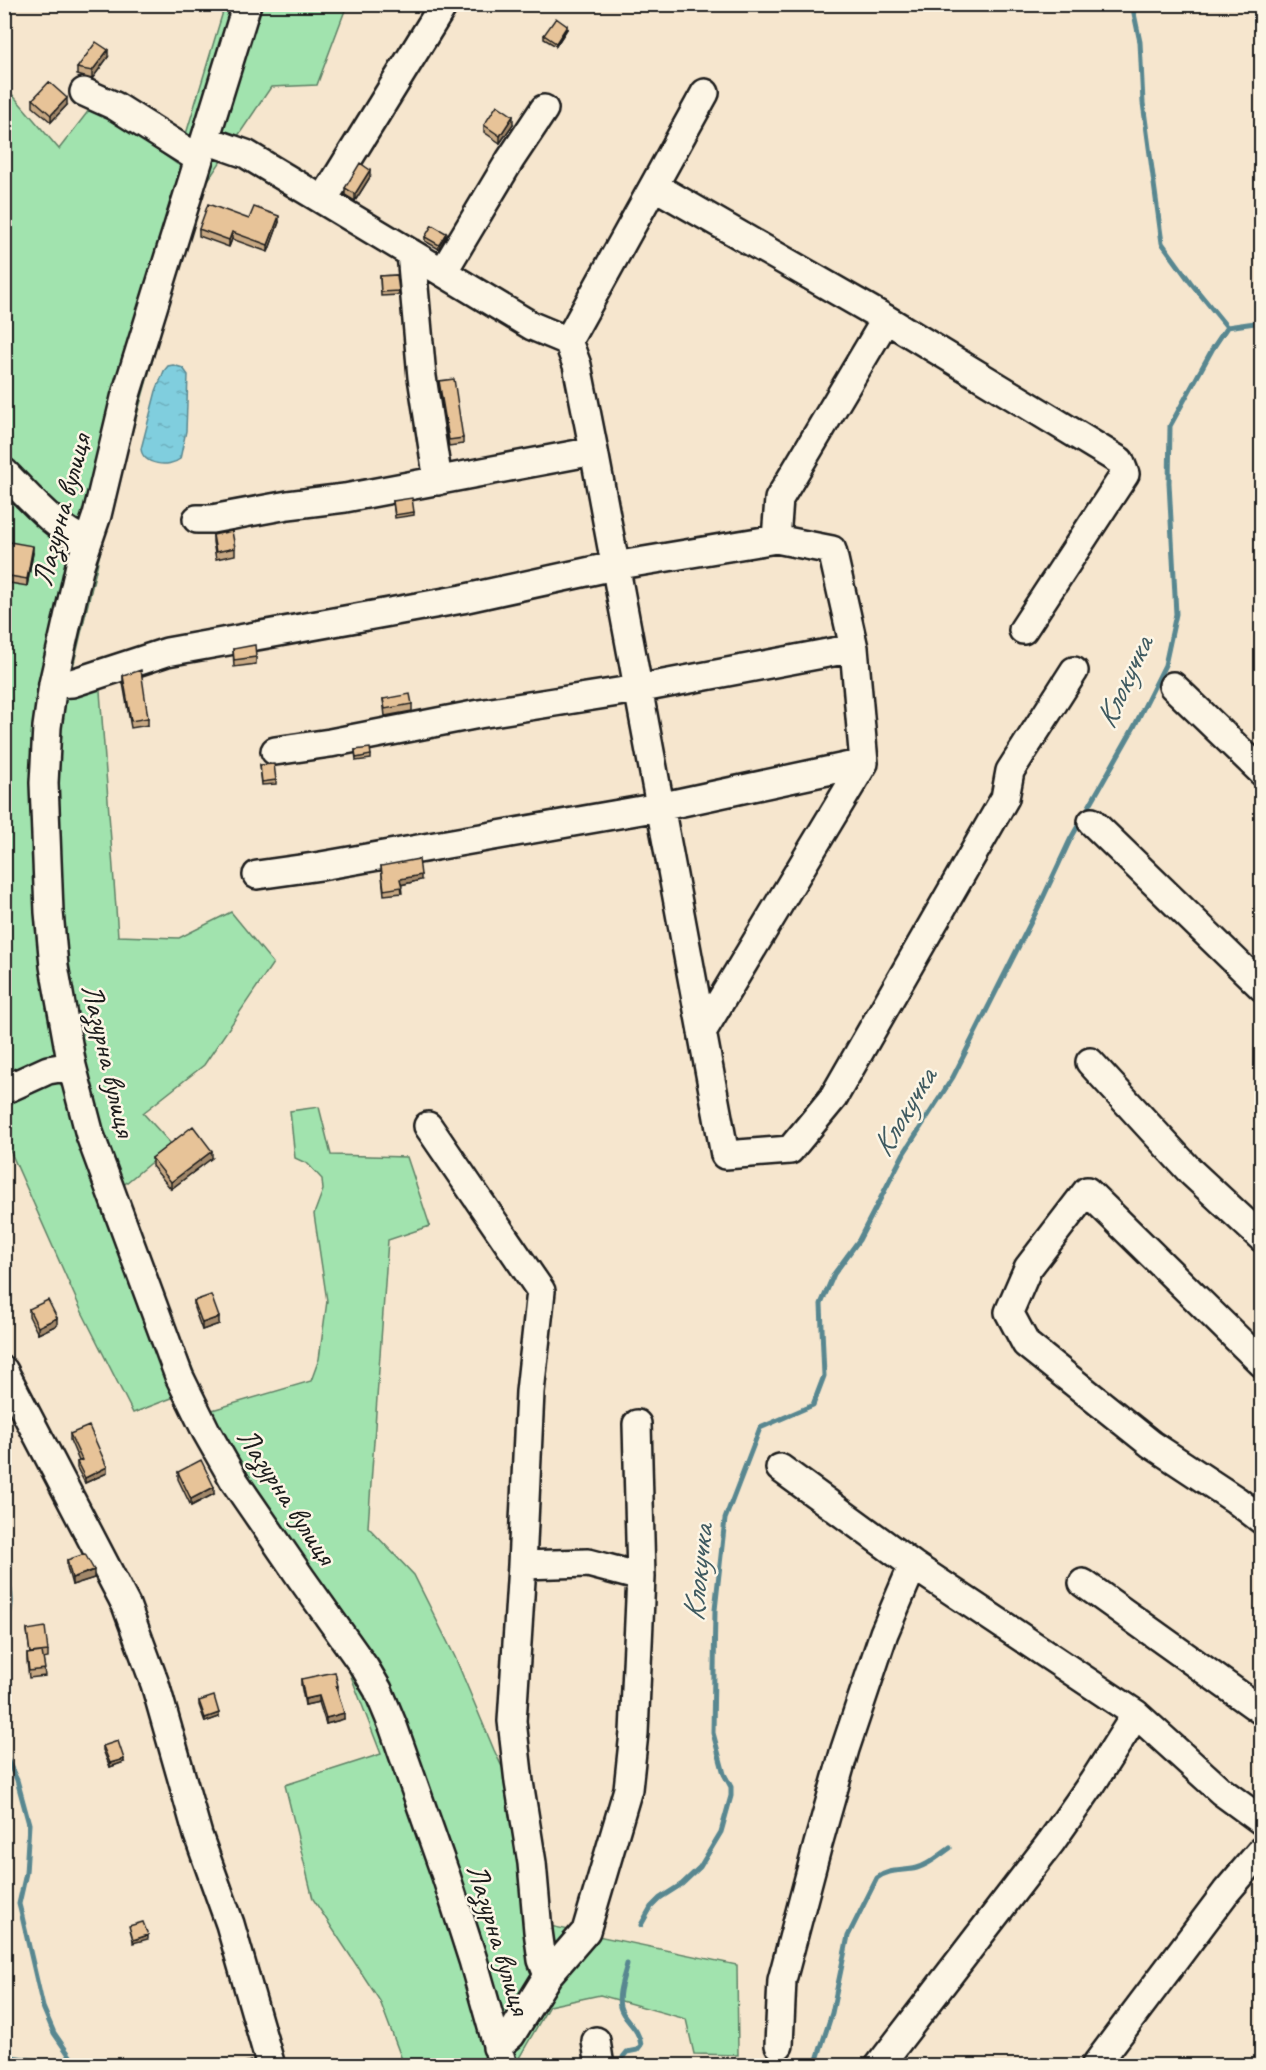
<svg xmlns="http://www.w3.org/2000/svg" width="1266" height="2070" viewBox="0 0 1266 2070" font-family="Caveat,sans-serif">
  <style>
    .green { fill: #a1e3ae; stroke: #5e8065; stroke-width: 1.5 }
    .water { fill: url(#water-ripples); stroke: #588790; stroke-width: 1.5 }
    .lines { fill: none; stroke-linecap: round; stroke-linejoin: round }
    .stream { stroke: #588790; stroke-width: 5 }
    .minor-casing { stroke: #1c1c1c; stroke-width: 32 }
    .minor { stroke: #fcf5e5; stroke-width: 27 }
    .wall { fill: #c7a883; stroke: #1c1c1c; stroke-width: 1.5 }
    .shaded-wall { fill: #a2886a; stroke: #1c1c1c; stroke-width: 1.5 }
    .building { fill: #e7c398; stroke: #1c1c1c; stroke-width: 1.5 }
    .labels { text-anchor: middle; stroke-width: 5; stroke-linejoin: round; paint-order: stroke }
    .street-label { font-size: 30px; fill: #1c1c1c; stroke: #fcf5e5 }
    .water-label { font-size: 32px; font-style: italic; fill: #3f5a60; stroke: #fcf5e5 }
  </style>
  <defs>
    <pattern id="water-ripples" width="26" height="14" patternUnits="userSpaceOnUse" patternTransform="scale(1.5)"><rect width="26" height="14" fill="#80cede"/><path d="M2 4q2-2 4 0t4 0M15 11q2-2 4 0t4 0" fill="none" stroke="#6eb0be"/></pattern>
  </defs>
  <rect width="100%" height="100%" fill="#f6e6ce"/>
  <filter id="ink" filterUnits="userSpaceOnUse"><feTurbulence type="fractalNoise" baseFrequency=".0167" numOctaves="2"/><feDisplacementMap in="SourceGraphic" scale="12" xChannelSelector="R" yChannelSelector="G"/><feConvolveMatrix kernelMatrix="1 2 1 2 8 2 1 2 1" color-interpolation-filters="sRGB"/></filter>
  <g filter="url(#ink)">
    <!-- green -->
    <path class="green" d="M 225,5 L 347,5 L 317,85 L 271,87 L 200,192 L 111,507 L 73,667 L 98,664 L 118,936 L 179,938 L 231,912 L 273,963 L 204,1065 L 143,1113 L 172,1145 L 120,1188 L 200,1387 L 133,1413 L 81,1310 L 5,1139 L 4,85 L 59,149 L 93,105 L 177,164 Z
      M 319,1107 L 331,1155 L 407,1157 L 430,1226 L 388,1240 L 368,1527 L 414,1575 L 455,1657 L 494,1750 L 530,1826 L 540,1924 L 737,1965 L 738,2055 L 694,2054 L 686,2019 L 600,1995 L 549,2006 L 515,2065 L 404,2065 L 380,2001 L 313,1899 L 285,1785 L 381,1754 L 349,1671 L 322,1628 L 202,1413 L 311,1381 L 319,1359 L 327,1301 L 314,1214 L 323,1190 L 322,1179 L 308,1164 L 295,1158 L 290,1111 Z"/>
    <!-- water -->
    <path class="water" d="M 173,365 L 183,368 L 188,375 L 186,431 L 180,459 C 169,468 143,465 141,449 L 156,391 L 164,371 L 168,366 Z"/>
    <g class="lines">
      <!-- stream -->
      <path class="stream" d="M 1132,4 L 1140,42 L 1143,103 L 1162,243 L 1191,283 L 1227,327
        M 4,1570 C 14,1595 13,1607 4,1632
        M 4,1753 L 17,1780 L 29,1824 L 26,1873 L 19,1904 L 21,1912 L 43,2007 L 54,2033 L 74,2062
        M 641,1925 L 651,1907 L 660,1898 L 682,1884 L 700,1867 L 721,1832 L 731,1796 L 731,1787 L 724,1774 L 713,1733 L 715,1610 L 725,1519 L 760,1428 L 813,1405 L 824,1376 L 821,1304 L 834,1274 L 859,1240 L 904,1153 L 953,1077 L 1042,900 L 1070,840 L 1134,727 L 1165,665 L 1176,614 L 1169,483 L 1170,426 L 1213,348 L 1227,327 L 1262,322
        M 4,2056 L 46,2062 L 74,2062 L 76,2066
        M 622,2066 L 623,2057 L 627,2052 L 637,2050 L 641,2045 C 639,2027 624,2021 620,2007 C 617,1993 624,1977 627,1964
        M 815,2066 L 832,2013 L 848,1936 L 877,1878 C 890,1868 902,1872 917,1868 C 929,1865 940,1855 950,1848"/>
      <!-- minor casing -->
      <g class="minor-casing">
        <path id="minor" d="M 247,4 L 125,398 L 97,515 L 80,565 L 53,684 L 47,727 L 44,783 L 49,912 L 54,966 L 72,1066 L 90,1135 L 179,1376 L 206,1431 L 235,1482 L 301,1578 L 365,1668 L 378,1690 L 393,1726 L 446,1876 L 473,1960 L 503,2066
          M 84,92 L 115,106 L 199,159
          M 206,140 L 246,154 L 532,326 L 568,341 L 577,365 L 594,451 L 725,1155 L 790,1150 L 833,1098 L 1005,798 L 1010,771 L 1074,671
          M 654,186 L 886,319 L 1120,461 L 1125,474 L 1023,630
          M 323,200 L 444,4
          M 411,253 L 422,377 L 438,481
          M 443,272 L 510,160 L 544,109
          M 568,341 L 705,93
          M 4,472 C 30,498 53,527 87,542
          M 197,519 L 212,519 L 288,505 L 345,498 L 594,451
          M 776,539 L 779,499 L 886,319
          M 53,684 L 72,683 L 167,652 L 462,599 L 614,566 L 776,539 L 832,550 L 854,648 L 864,763 L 702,1032
          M 1173,686 L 1262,772
          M 275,751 L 330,743 L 479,714 L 637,689 L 854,648
          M 1092,822 L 1262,987
          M 257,875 L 321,866 L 659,807 L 864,763
          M 1090,1062 L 1191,1172 L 1262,1238
          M 4,1090 L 48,1070 L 72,1066
          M 428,1126 L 541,1291 L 530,1392 L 522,1565 L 512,1721 L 519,1782 L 532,1863 L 538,1931 L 542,1960 L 548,1975
          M 1262,1363 L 1087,1191 L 1028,1268 L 1009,1312 L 1026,1344 L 1151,1444 L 1236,1500 L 1262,1520
          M 4,1371 L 126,1605 L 155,1684 L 198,1835 L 230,1924 L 271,2066
          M 780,1468 L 913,1565 L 1136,1714 L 1221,1791 L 1262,1821
          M 522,1565 L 588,1563 L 641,1577
          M 1083,1583 L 1262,1711
          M 596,2041 L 600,2066
          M 779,2045 L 782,1980 L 818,1844 L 845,1749 L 884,1633 L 913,1565
          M 497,2047 L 511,2035 L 548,1975 L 586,1931 L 628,1789 L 634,1733 L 641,1577 L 637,1424
          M 879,2066 L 1051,1842 L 1093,1782 L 1136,1714
          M 1095,2066 L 1226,1892 L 1262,1850"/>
      </g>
      <!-- minor -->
      <use href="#minor" class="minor"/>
    </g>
    <!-- wall -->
    <path class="wall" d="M 567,29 L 556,46 L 544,39 L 544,35 Z
      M 108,57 L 92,79 L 77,75 L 77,68 Z
      M 33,99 L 67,105 L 51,122 L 33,107 Z
      M 513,124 L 500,143 L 484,132 L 484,125 Z
      M 370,177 L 355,201 L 345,195 L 345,188 Z
      M 249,219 L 279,222 L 268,252 L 232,239 L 229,247 L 199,236 L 199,229 Z
      M 446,236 L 439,249 L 425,241 L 425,237 Z
      M 397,275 L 399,295 L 381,296 L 380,276 Z
      M 439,381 L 463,438 L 463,444 L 449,446 L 439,387 Z
      M 393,501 L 414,512 L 414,515 L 395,518 Z
      M 213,535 L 235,548 L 235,555 L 216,559 L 213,542 Z
      M 4,541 L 33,553 L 27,586 L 4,582 Z
      M 233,649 L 256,657 L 256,664 L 234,667 Z
      M 123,676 L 148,718 L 148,725 L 131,728 L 123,683 Z
      M 383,699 L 412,704 L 412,711 L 385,716 Z
      M 355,750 L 371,755 L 371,759 L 356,761 Z
      M 260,765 L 276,780 L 276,784 L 262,785 Z
      M 381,866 L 421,880 L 401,885 L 402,893 L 384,895 Z
      M 152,1158 L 212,1158 L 171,1189 L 152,1166 Z
      M 194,1301 L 219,1324 L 202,1330 L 194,1308 Z
      M 29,1309 L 57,1325 L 38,1334 L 29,1316 Z
      M 70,1434 L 107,1473 L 85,1483 L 77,1468 L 77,1462 L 79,1461 L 70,1440 Z
      M 178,1472 L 214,1494 L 191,1506 L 178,1479 Z
      M 67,1560 L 94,1578 L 72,1585 L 67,1567 Z
      M 27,1630 L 48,1651 L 48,1658 L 43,1659 L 45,1676 L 29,1678 L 27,1661 L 27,1654 L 30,1654 Z
      M 301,1679 L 338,1686 L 338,1692 L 344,1719 L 326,1724 L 319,1702 L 305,1705 L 301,1685 Z
      M 199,1701 L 219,1717 L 205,1722 L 199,1705 Z
      M 103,1746 L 124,1762 L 110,1767 L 103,1750 Z"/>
    <!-- shaded-wall -->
    <path class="shaded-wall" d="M 567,26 L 567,29 L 556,46 L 556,43 Z
      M 108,50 L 108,57 L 92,79 L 92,71 Z
      M 67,98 L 67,105 L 51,122 L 51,115 Z
      M 513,116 L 513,124 L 500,143 L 500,136 Z
      M 370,170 L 370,177 L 355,201 L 355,194 Z
      M 279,216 L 279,222 L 268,252 L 268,245 Z
      M 232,232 L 232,239 L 229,247 L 229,240 Z
      M 446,233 L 446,236 L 439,249 L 439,245 Z
      M 33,546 L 33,553 L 27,586 L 27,579 Z
      M 421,875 L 421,880 L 400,885 L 400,879 Z
      M 212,1151 L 212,1158 L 171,1189 L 171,1182 Z
      M 219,1317 L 219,1324 L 202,1330 L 202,1323 Z
      M 57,1318 L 57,1325 L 38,1334 L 38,1327 Z
      M 107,1467 L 107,1473 L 85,1483 L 85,1478 Z
      M 214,1487 L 214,1494 L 191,1506 L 191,1499 Z
      M 94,1570 L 94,1578 L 72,1585 L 72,1578 Z
      M 319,1696 L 319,1702 L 305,1705 L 305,1699 Z
      M 219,1713 L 219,1717 L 205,1722 L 205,1718 Z
      M 344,1713 L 344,1719 L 326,1724 L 326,1718 Z
      M 124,1759 L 124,1762 L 110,1767 L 110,1763 Z
      M 148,1935 L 148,1939 L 133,1943 L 133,1940 Z"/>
    <!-- building -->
    <path class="building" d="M 556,18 L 567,26 L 556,43 L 544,35 Z
      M 96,42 L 108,50 L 92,71 L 77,68 Z
      M 49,82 L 67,98 L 51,115 L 33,99 Z
      M 497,105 L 513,116 L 500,136 L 484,125 Z
      M 360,163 L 370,170 L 355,194 L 345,188 Z
      M 208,204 L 249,219 L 254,207 L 279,216 L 268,245 L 232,232 L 229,240 L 199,229 Z
      M 432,225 L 446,233 L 439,245 L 425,237 Z
      M 397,275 L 399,291 L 381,292 L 380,276 Z
      M 454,379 L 463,438 L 449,440 L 439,381 Z
      M 412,498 L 414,512 L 395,515 L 393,501 Z
      M 232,531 L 235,548 L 216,552 L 213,535 Z
      M 4,541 L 33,546 L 27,579 L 4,575 Z
      M 255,645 L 256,657 L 234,660 L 233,649 Z
      M 141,670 L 148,718 L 131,721 L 123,676 Z
      M 410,694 L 412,704 L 385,709 L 383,699 Z
      M 370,748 L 371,755 L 356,758 L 355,750 Z
      M 274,764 L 276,780 L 262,782 L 260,765 Z
      M 419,859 L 421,875 L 400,879 L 402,887 L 384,890 L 381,866 Z
      M 193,1126 L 212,1151 L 171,1182 L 152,1158 Z
      M 211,1295 L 219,1317 L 202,1323 L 194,1301 Z
      M 48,1300 L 57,1318 L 38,1327 L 29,1309 Z
      M 89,1426 L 107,1467 L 85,1478 L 77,1462 L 82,1460 L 70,1434 Z
      M 201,1460 L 214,1487 L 191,1499 L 178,1472 Z
      M 85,1554 L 94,1570 L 72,1578 L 67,1560 Z
      M 45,1627 L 48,1651 L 30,1653 L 27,1630 Z
      M 42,1652 L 45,1669 L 29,1671 L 27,1654 Z
      M 335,1672 L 338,1686 L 336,1686 L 344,1713 L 326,1718 L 319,1696 L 305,1699 L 301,1679 Z
      M 214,1696 L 219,1713 L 205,1718 L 199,1701 Z
      M 118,1741 L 124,1759 L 110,1763 L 103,1746 Z
      M 143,1922 L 148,1935 L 133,1940 L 129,1926 Z
      M 254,2060 L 255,2066 L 240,2066 L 240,2064 Z"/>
  </g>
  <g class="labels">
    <!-- street labels -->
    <g class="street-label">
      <text transform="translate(61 510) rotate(-75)" y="10">Лазурна вулиця</text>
      <text transform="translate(109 1060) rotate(77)" y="10">Лазурна вулиця</text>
      <text transform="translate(287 1496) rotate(57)" y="10">Лазурна вулиця</text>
      <text transform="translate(499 1939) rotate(73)" y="10">Лазурна вулиця</text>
    </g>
    <!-- water labels -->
    <g class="water-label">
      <text transform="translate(1123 682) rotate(-65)" y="11">Клокучка</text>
      <text transform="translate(903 1112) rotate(-59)" y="11">Клокучка</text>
      <text transform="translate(697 1573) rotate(-84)" y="11">Клокучка</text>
    </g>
  </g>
  <!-- margin -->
  <rect width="1266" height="2070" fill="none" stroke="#fcf5e5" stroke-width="24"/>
  <rect x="12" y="12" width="1242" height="2046" fill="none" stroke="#1c1c1c" stroke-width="2" filter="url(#ink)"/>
</svg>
